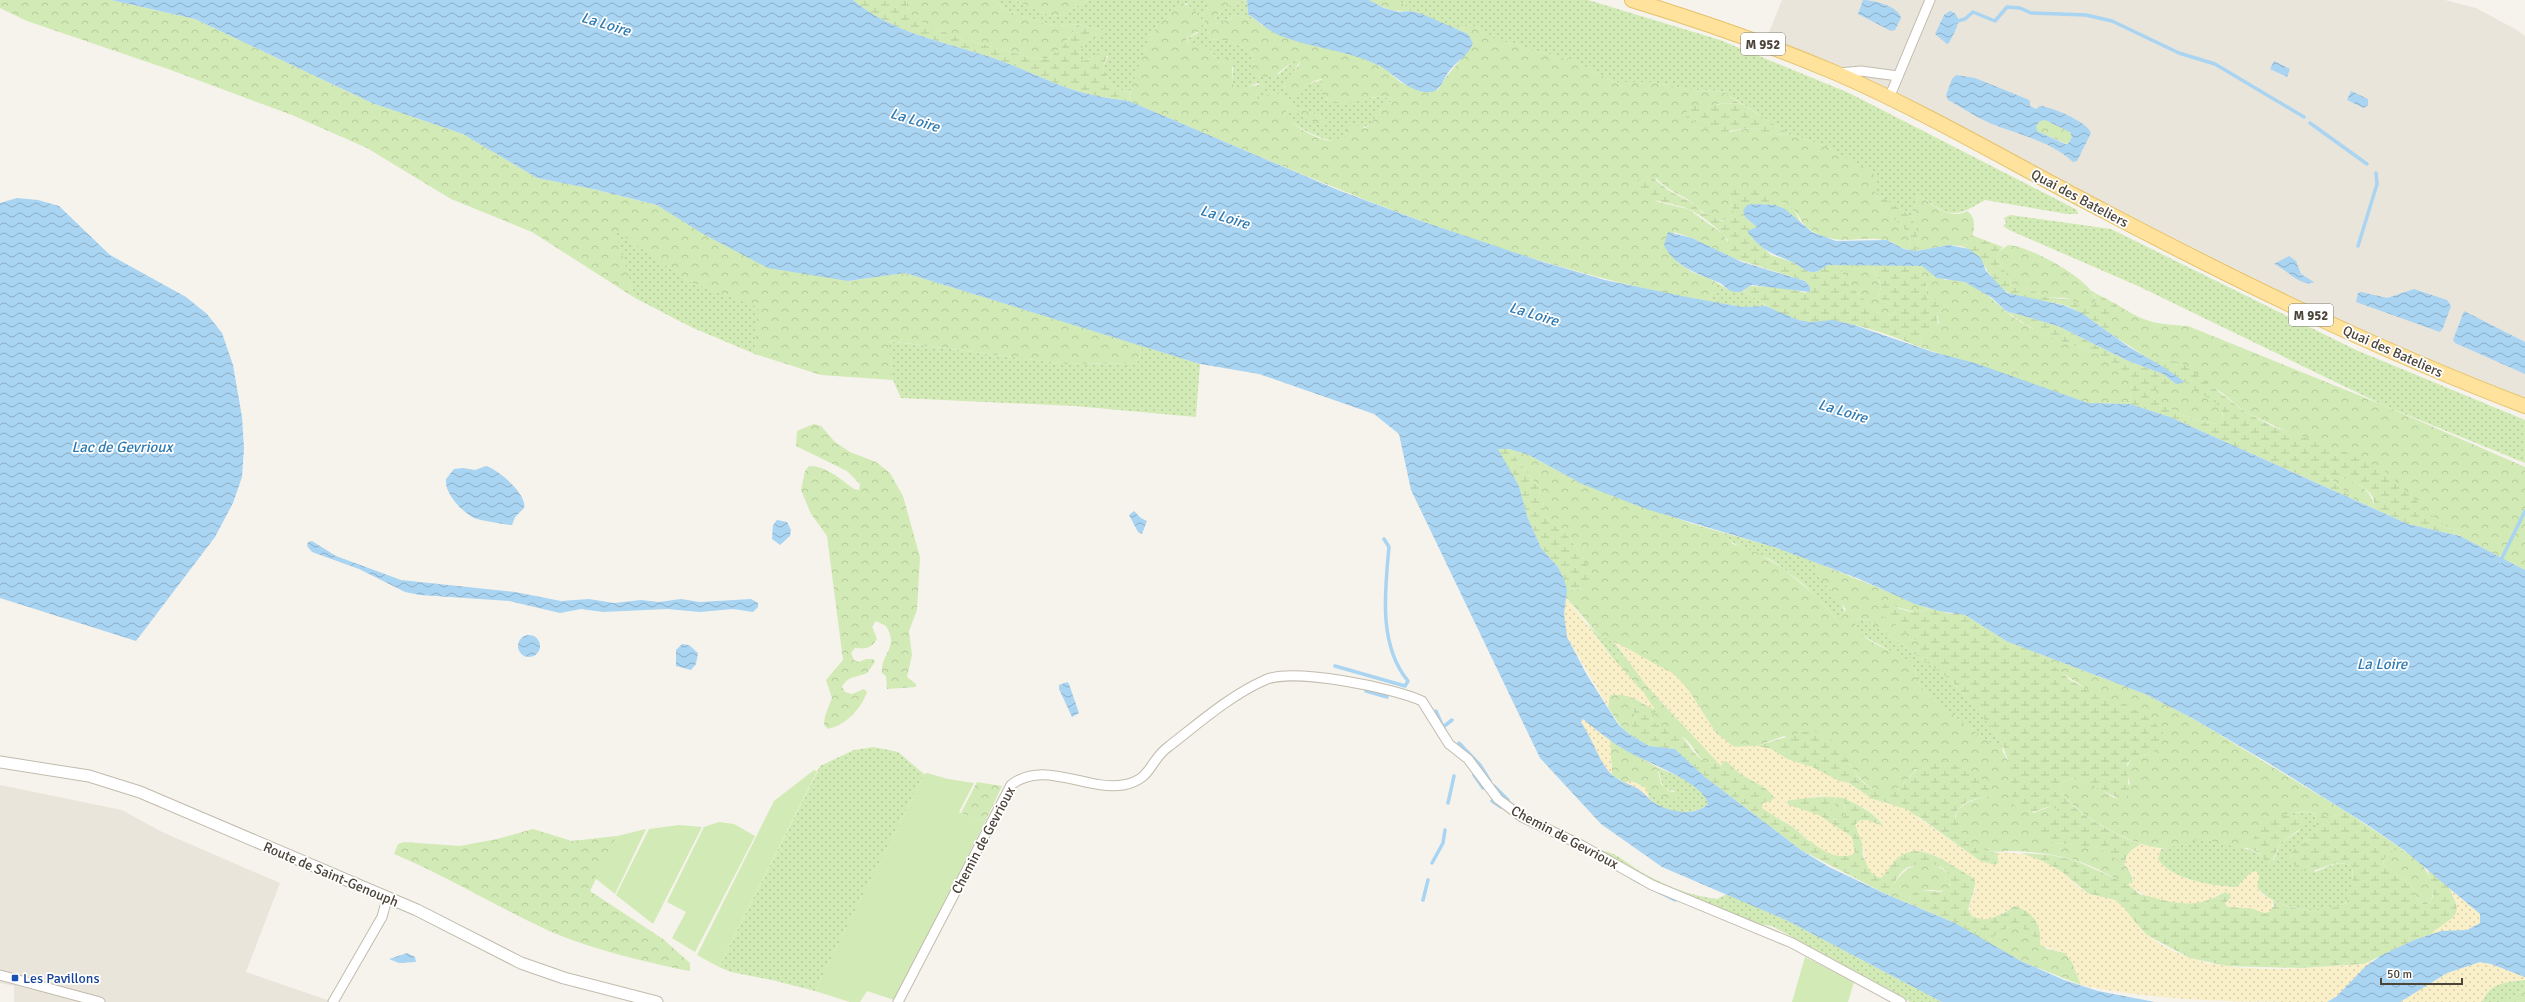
<svg xmlns="http://www.w3.org/2000/svg" width="2525" height="1002" viewBox="0 0 2525 1002" font-family="Signika,sans-serif">
  <style>
    .residential { fill: #eae5da }
    .grass { fill: url(#grass-dots) }
    .forest { fill: url(#forest-crowns) }
    .wetland { fill: url(#wetland-marsh) }
    .sand { fill: url(#sand-dots) }
    .garden { fill: #d2eab5 }
    .water { fill: url(#water-waves); fill-rule: evenodd }
    .lines { fill: none; stroke-linecap: round; stroke-linejoin: round }
    .stream { stroke: #a9d4f2; stroke-width: 3.5 }
    .minor-casing { stroke: #c2bbae; stroke-width: 11 }
    .tertiary-casing { stroke: #c2bbae; stroke-width: 13 }
    .primary-casing { stroke: #e6c16a; stroke-width: 16 }
    .minor { stroke: #fff; stroke-width: 9 }
    .tertiary { stroke: #fff; stroke-width: 11 }
    .primary { stroke: #ffe39c; stroke-width: 14 }
    .transit-dot { fill: #1a4fb4; stroke: #fff; stroke-width: 1.5 }
    .labels { text-anchor: middle; stroke-width: 3.5; stroke-linejoin: round; paint-order: stroke }
    .shield { fill: #fff; stroke: #817c74; stroke-width: 1 }
    .shield-label { font-size: 13px; font-weight: bold; fill: #4b4439 }
    .street-label { font-size: 14px; fill: #4b4439; stroke: #fff }
    .transit-label { font-size: 14px; fill: #164399; stroke: #fff; text-anchor: start }
    .water-label { font-size: 15px; font-style: italic; fill: #2e7ab2; stroke: #fff }
  </style>
  <defs>
    <pattern id="grass-dots" width="8" height="8" patternUnits="userSpaceOnUse"><rect width="8" height="8" fill="#d2eab5"/><path d="M2 2h.1M6 6h.1" fill="none" stroke="#b6ca9c" stroke-width="1.8" stroke-linecap="round"/></pattern>
    <pattern id="forest-crowns" width="20" height="18" patternUnits="userSpaceOnUse"><rect width="20" height="18" fill="#d2eab5"/><path d="M2 6a3 3 0 1 1 6 0M12 15a3 3 0 1 1 6 0" fill="none" stroke="#b6ca9c"/></pattern>
    <pattern id="wetland-marsh" width="20" height="14" patternUnits="userSpaceOnUse"><rect width="20" height="14" fill="#d2eab5"/><path d="M1 5h8M5 5V1M11 12h8M15 12V8" fill="none" stroke="#b6ca9c"/></pattern>
    <pattern id="sand-dots" width="8" height="8" patternUnits="userSpaceOnUse"><rect width="8" height="8" fill="#f9efc9"/><path d="M2 2h.1M6 6h.1" fill="none" stroke="#d7cead" stroke-width="1.8" stroke-linecap="round"/></pattern>
    <pattern id="water-waves" width="16" height="10" patternUnits="userSpaceOnUse"><rect width="16" height="10" fill="#a9d4f2"/><path d="M0 5q4-4 8 0t8 0" fill="none" stroke="#8caec5"/></pattern>
  </defs>
  <rect width="100%" height="100%" fill="#f6f3ec"/>
  <!-- residential -->
  <path class="residential" d="M 1782,0 L 2445,0 L 2476,8 L 2517,30 L 2525,36 L 2525,406 L 2384,349 L 1837,74 L 1764,45 Z
    M 0,785 L 122,810 L 162,832 L 280,883 L 246,972 L 333,1002 L 14,1002 L 14,986 L 0,983 Z"/>
  <!-- grass -->
  <path class="grass" d="M 992,0 L 1015,0 L 1051,16 L 1062,15 L 1088,0 L 1208,0 L 1207,10 L 1202,15 L 1211,39 L 1229,41 L 1251,51 L 1254,61 L 1251,69 L 1279,74 L 1295,60 L 1300,61 L 1284,87 L 1292,99 L 1307,85 L 1323,79 L 1326,99 C 1349,107 1375,92 1390,99 L 1390,102 L 1381,109 L 1370,125 L 1361,128 L 1354,124 C 1351,128 1349,135 1346,138 C 1334,149 1294,126 1285,117 L 1286,111 L 1290,109 L 1329,120 L 1291,105 L 1280,95 L 1273,92 L 1258,100 L 1256,95 L 1263,88 L 1258,83 L 1248,87 L 1235,87 L 1232,83 L 1233,67 L 1225,60 L 1220,63 L 1217,61 C 1212,48 1204,45 1191,46 L 1186,39 L 1198,33 L 1198,15 L 1186,3 L 1157,25 L 1154,32 L 1150,36 L 1130,92 C 1111,88 1110,85 1103,67 L 1108,56 L 1101,52 L 1084,61 L 1077,58 L 1085,42 L 1105,31 L 1078,24 L 1060,26 L 1043,23 L 1010,12 Z
    M 1247,0 L 1248,14 L 1257,21 L 1237,15 L 1218,24 L 1215,23 C 1214,9 1236,3 1247,0 Z
    M 1398,0 L 1588,0 L 1720,40 L 1849,93 L 2060,201 L 2077,210 L 2078,214 L 2067,214 L 1985,200 C 1952,220 1950,216 1918,195 L 1913,218 L 1875,192 L 1849,160 L 1826,146 L 1791,135 L 1722,91 L 1692,90 L 1652,82 L 1614,82 L 1572,60 L 1524,48 L 1516,43 L 1498,42 L 1482,29 L 1469,25 L 1459,30 L 1411,11 Z
    M 2010,215 L 2111,229 L 2356,350 L 2525,420 L 2525,463 L 2383,405 L 2138,286 L 2009,230 L 2003,226 L 2006,223 L 2004,218 Z
    M 614,229 L 688,281 L 759,307 L 755,354 L 691,327 L 635,298 Z
    M 1712,280 L 1731,291 L 1744,291 L 1766,306 L 1742,307 L 1707,301 L 1715,289 Z
    M 888,341 L 1067,364 L 1137,363 L 1143,346 L 1200,364 L 1196,417 L 1075,406 L 901,398 L 893,380 Z
    M 1721,532 L 1777,548 L 1815,562 L 1820,578 L 1842,604 L 1845,614 L 1841,619 L 1836,619 C 1818,596 1796,576 1771,560 C 1754,550 1733,548 1721,532 Z
    M 1865,618 L 1952,681 L 1991,727 L 2002,744 L 2003,752 L 1939,705 L 1920,686 L 1912,663 L 1860,634 L 1855,626 L 1857,619 Z
    M 1587,624 L 1598,634 L 1614,642 L 1626,658 L 1619,655 L 1616,657 L 1616,662 Z
    M 874,747 L 898,752 L 924,774 L 815,991 L 772,980 L 731,972 L 719,967 L 820,766 L 854,750 Z
    M 1657,767 C 1673,775 1703,783 1708,804 C 1694,817 1663,813 1650,799 C 1647,796 1647,791 1646,788 L 1668,799 L 1675,791 C 1659,790 1662,778 1657,767 Z
    M 2305,812 L 2315,814 L 2317,829 L 2315,835 L 2303,843 L 2315,872 C 2328,867 2340,858 2352,867 C 2353,877 2354,896 2345,903 C 2327,920 2268,906 2257,887 L 2259,875 L 2243,881 L 2237,887 C 2215,887 2169,879 2158,859 L 2161,849 C 2174,846 2186,840 2200,839 C 2208,839 2253,849 2259,854 C 2262,856 2264,860 2266,863 L 2274,860 L 2280,843 L 2299,831 L 2299,818 L 2290,813 Z
    M 1596,850 C 1616,850 1628,865 1645,874 C 1667,886 1691,896 1717,899 L 1727,894 L 1786,920 L 1942,1002 L 1910,1002 L 1772,926 L 1757,924 L 1670,889 Z
    M 2525,980 L 2525,989 L 2505,1002 L 2482,1002 C 2490,982 2506,982 2525,980 Z"/>
  <!-- forest -->
  <path class="forest" d="M 0,0 L 111,0 L 195,19 L 372,103 L 463,134 L 537,178 L 593,189 L 657,205 L 848,281 L 905,273 L 1143,346 L 1137,363 L 1067,364 L 889,341 L 893,380 L 821,375 L 755,354 L 758,307 L 688,281 L 615,230 L 635,298 L 532,232 L 451,199 L 367,148 L 292,115 L 168,69 L 27,21 L 0,8 Z
    M 906,0 L 992,0 L 1010,12 L 1043,23 L 1060,26 L 1078,24 L 1063,46 L 1049,58 L 1035,59 L 954,36 L 913,19 L 907,7 Z
    M 1015,0 L 1088,0 L 1062,15 L 1051,16 Z
    M 1208,0 L 1246,0 C 1236,4 1214,9 1215,23 L 1218,24 L 1237,15 L 1257,21 L 1263,26 L 1365,58 L 1384,68 L 1400,82 L 1420,91 L 1438,90 C 1448,71 1462,61 1473,43 L 1468,34 L 1459,30 L 1469,25 L 1482,29 L 1498,41 L 1516,43 L 1524,48 L 1572,60 L 1614,82 L 1652,82 L 1692,90 L 1722,91 L 1740,103 L 1716,104 L 1729,132 L 1750,128 L 1772,134 L 1791,135 L 1826,146 L 1873,173 L 1878,184 L 1875,192 C 1879,200 1882,208 1888,214 C 1901,226 1911,230 1910,250 C 1900,249 1894,241 1885,240 C 1858,235 1841,247 1814,232 C 1799,224 1802,217 1794,210 C 1778,197 1758,192 1738,187 L 1730,198 L 1733,212 L 1728,219 C 1711,224 1699,207 1687,199 C 1675,192 1666,189 1656,178 L 1651,197 L 1658,202 L 1688,209 L 1723,234 L 1730,245 L 1730,257 L 1692,238 L 1674,232 L 1677,262 L 1692,272 L 1712,280 L 1715,289 L 1707,301 C 1504,265 1317,181 1129,101 L 1132,85 L 1150,36 L 1154,32 L 1157,25 L 1180,3 C 1191,4 1203,17 1202,29 L 1186,39 C 1189,49 1200,44 1208,47 L 1219,63 L 1228,56 L 1232,59 L 1232,83 L 1235,87 L 1248,87 L 1263,84 L 1263,88 L 1256,95 L 1258,100 L 1273,92 L 1280,95 L 1291,105 L 1329,120 L 1329,124 C 1314,125 1303,116 1290,109 L 1286,111 L 1285,117 C 1298,129 1328,148 1346,138 L 1348,126 L 1354,124 L 1365,128 L 1370,125 L 1381,109 L 1390,102 L 1390,99 C 1369,89 1341,117 1322,94 L 1322,79 C 1307,81 1305,91 1295,100 C 1288,97 1284,90 1284,82 L 1299,65 L 1300,61 L 1295,60 L 1273,77 L 1256,76 L 1251,69 L 1254,61 L 1251,51 L 1229,41 L 1211,39 L 1202,15 L 1207,10 Z
    M 1369,0 L 1398,0 L 1411,11 C 1394,13 1383,8 1369,0 Z
    M 2045,120 L 2070,132 L 2072,137 L 2068,144 L 2037,131 L 2036,127 L 2040,121 Z
    M 1918,195 C 1932,204 1950,221 1967,211 C 1978,218 1974,232 1970,243 L 1961,246 L 1949,245 L 1916,251 L 1919,241 L 1913,218 Z
    M 2008,245 C 2027,245 2094,280 2096,301 L 2088,308 L 2066,298 L 2046,297 L 2026,287 L 2014,287 L 1997,258 L 1998,252 Z
    M 1871,264 L 1881,286 L 1879,298 L 1895,307 L 1896,313 L 1887,315 L 1877,312 L 1844,280 L 1841,265 Z
    M 1922,266 L 1945,280 C 1966,276 1985,293 2000,306 C 2012,318 2029,327 2043,334 C 2072,348 2117,352 2132,383 L 2130,404 L 2088,403 L 1920,347 L 1922,336 L 1933,330 L 1939,323 L 1937,313 L 1947,307 L 1939,300 L 1932,302 L 1927,300 L 1926,284 L 1920,273 Z
    M 2118,305 C 2145,323 2156,324 2188,326 L 2383,405 L 2525,467 L 2525,570 L 2460,536 L 2429,513 L 2299,437 L 2245,412 L 2221,392 L 2167,360 L 2154,362 L 2111,334 L 2111,320 Z
    M 2185,382 C 2199,388 2233,407 2219,424 C 2204,424 2157,409 2152,394 L 2157,389 L 2168,385 Z
    M 814,424 L 821,426 L 835,442 L 850,452 L 876,462 L 890,473 L 903,496 L 920,557 L 917,610 L 909,631 L 912,655 L 907,677 L 916,684 L 916,687 L 887,689 L 886,676 L 882,673 C 880,653 900,649 886,626 L 876,621 L 872,626 L 877,639 C 871,649 865,649 855,648 L 851,653 L 854,660 L 859,662 L 866,659 L 873,659 L 875,662 L 867,673 C 857,678 848,675 842,687 L 845,692 L 852,694 L 864,689 L 867,692 C 861,709 846,725 828,729 L 824,725 L 825,716 L 832,698 L 826,680 L 843,660 L 827,536 L 811,514 L 801,490 L 805,471 L 809,466 C 827,466 840,479 854,489 L 859,490 L 860,484 L 847,471 L 796,446 L 797,431 Z
    M 1509,449 L 1529,455 L 1582,484 L 1690,523 L 1721,532 L 1733,544 L 1758,553 L 1784,569 L 1816,596 L 1836,619 L 1841,619 L 1846,609 L 1820,578 L 1815,562 L 1928,608 L 1918,613 L 1893,606 L 1910,634 L 1919,642 L 1919,650 L 1912,652 L 1865,618 L 1857,619 L 1855,626 C 1867,646 1894,649 1912,663 L 1920,686 L 1939,705 L 2003,752 L 2009,763 L 2009,781 L 2033,813 L 2052,806 L 2057,810 L 2055,817 L 2038,831 C 2043,834 2050,842 2055,843 C 2068,846 2082,843 2095,847 C 2112,850 2132,866 2133,883 L 2128,884 C 2110,876 2093,866 2075,860 C 2054,854 2030,851 2008,851 C 1995,852 1985,853 1973,845 C 1967,841 1963,835 1959,829 C 1947,806 1972,800 1989,796 L 1916,769 C 1911,775 1905,783 1899,788 C 1879,801 1858,780 1850,764 L 1784,736 L 1756,746 L 1734,747 L 1716,733 L 1687,688 L 1634,652 L 1598,634 L 1565,596 L 1567,590 L 1584,589 L 1584,559 L 1569,537 L 1547,518 L 1540,489 Z
    M 2331,474 C 2353,482 2370,484 2375,509 L 2355,500 L 2327,475 Z
    M 2040,654 L 2145,694 L 2192,718 L 2345,811 L 2331,818 C 2323,818 2315,813 2307,812 C 2282,809 2261,831 2247,848 C 2231,848 2218,840 2202,840 C 2187,839 2174,849 2160,848 C 2136,847 2063,810 2059,785 C 2073,770 2101,789 2115,798 L 2130,784 L 2126,769 L 2131,759 L 2154,753 L 2087,689 L 2054,668 Z
    M 1619,655 L 1626,658 L 1661,702 L 1718,762 C 1697,766 1697,747 1684,738 C 1674,732 1662,728 1653,722 L 1644,693 L 1616,662 L 1616,657 Z
    M 1623,694 L 1630,696 L 1635,715 L 1629,734 L 1619,724 L 1608,707 L 1610,695 Z
    M 1610,740 L 1657,767 L 1661,784 L 1669,791 L 1678,793 L 1678,799 C 1660,802 1646,785 1630,781 L 1625,783 L 1612,775 Z
    M 977,782 L 1002,786 L 985,822 L 961,813 Z
    M 1835,796 L 1844,798 L 1845,816 C 1841,820 1833,820 1828,817 L 1836,799 Z
    M 533,829 L 572,841 L 617,836 L 590,891 L 663,939 L 690,963 L 690,971 C 647,963 585,947 547,930 C 495,906 447,876 394,854 L 398,844 L 404,842 L 460,846 L 497,839 Z
    M 2396,849 C 2418,851 2440,881 2430,903 L 2424,905 L 2418,901 L 2412,885 L 2384,865 L 2383,861 L 2388,854 Z
    M 1927,862 L 1939,867 L 1948,873 L 1951,879 C 1948,895 1938,890 1926,890 C 1921,890 1916,893 1911,895 L 1908,903 L 1888,895 C 1897,878 1905,865 1927,862 Z
    M 2015,925 L 2023,927 L 2047,949 L 2065,953 L 2072,962 L 2081,985 L 2021,961 L 1986,942 L 2000,931 Z
    M 2525,989 L 2525,1002 L 2505,1002 Z"/>
  <!-- wetland -->
  <path class="wetland" d="M 853,0 L 906,0 L 907,8 L 914,19 L 954,36 L 1035,59 L 1049,58 L 1063,46 L 1078,24 L 1105,31 L 1085,42 L 1077,58 L 1084,61 L 1101,52 L 1108,53 L 1103,67 C 1110,85 1111,88 1130,92 L 1129,101 C 1117,99 1105,98 1093,95 C 1058,88 1026,69 993,58 C 945,42 892,33 853,0 Z
    M 1740,103 L 1791,135 L 1772,134 L 1750,128 L 1715,133 L 1686,117 L 1687,110 L 1693,106 Z
    M 1649,175 L 1668,190 L 1692,203 L 1703,213 L 1722,221 L 1728,219 L 1733,212 L 1729,192 L 1733,187 C 1752,187 1780,197 1794,210 C 1797,214 1799,220 1801,224 C 1784,207 1779,205 1754,204 L 1746,218 L 1757,227 L 1752,230 L 1751,237 L 1771,255 L 1792,262 L 1809,272 L 1816,272 L 1828,265 L 1841,265 L 1844,280 L 1877,312 L 1887,315 L 1896,313 L 1895,307 L 1879,298 L 1881,285 L 1871,264 L 1922,266 L 1920,273 L 1926,284 L 1927,300 L 1946,300 L 1949,303 L 1947,307 L 1937,313 L 1938,328 L 1922,336 L 1920,347 C 1897,338 1874,329 1850,324 C 1836,320 1824,323 1810,322 C 1786,320 1763,304 1744,291 L 1748,286 L 1783,287 L 1806,293 L 1810,287 L 1805,281 L 1730,257 L 1728,240 C 1719,229 1702,215 1688,209 C 1672,201 1640,204 1637,181 L 1641,176 Z
    M 1875,192 L 1913,218 L 1919,241 L 1916,251 L 1910,250 C 1911,230 1901,226 1888,214 C 1882,208 1879,200 1875,192 Z
    M 1971,235 L 2003,247 L 1998,252 L 1997,258 L 2014,287 L 2026,287 L 2046,297 L 2072,300 L 2088,308 L 2096,301 L 2095,296 L 2091,291 L 2118,305 L 2111,320 L 2111,334 C 2095,322 2080,310 2061,304 C 2048,301 2016,298 2007,292 C 1985,280 1988,255 1961,246 L 1970,243 Z
    M 2006,311 L 2058,326 L 2126,360 L 2163,374 L 2176,384 L 2157,389 L 2152,394 C 2158,409 2203,424 2219,424 C 2226,415 2222,411 2216,403 L 2154,362 L 2167,360 L 2182,363 L 2245,412 L 2274,427 L 2336,448 L 2384,470 L 2429,513 L 2460,536 L 2408,524 L 2375,509 C 2374,505 2374,499 2372,496 C 2368,487 2336,473 2327,475 L 2355,500 L 2170,417 L 2130,404 L 2132,383 C 2116,352 2072,348 2043,334 C 2030,328 2018,319 2006,311 Z
    M 1497,449 L 1509,449 L 1540,489 L 1547,518 L 1569,537 L 1588,565 L 1590,573 L 1589,584 L 1584,589 L 1567,590 L 1558,567 L 1541,548 L 1527,516 L 1519,486 Z
    M 1885,604 C 1900,607 1914,618 1928,608 L 1952,614 L 1958,612 L 1965,615 L 2008,642 L 2040,654 L 2070,680 L 2087,689 L 2122,702 L 2152,720 L 2163,732 L 2163,740 L 2154,753 L 2131,759 L 2127,764 L 2129,794 L 2123,799 C 2106,796 2075,768 2059,785 C 2063,809 2120,837 2141,844 C 2132,850 2126,852 2125,864 L 2096,847 L 2054,843 L 2037,835 C 2040,823 2054,821 2057,810 L 2052,806 C 2035,810 2031,817 2014,806 L 2009,781 L 2009,763 L 2002,744 L 1991,727 L 1952,681 L 1912,652 L 1919,650 L 1919,642 L 1882,616 L 1879,611 Z
    M 1630,696 L 1656,711 L 1651,717 L 1653,722 C 1659,726 1667,726 1673,729 C 1690,739 1695,767 1718,762 L 1721,766 L 1724,761 L 1729,762 C 1741,780 1763,781 1774,797 L 1772,801 L 1774,816 L 1793,827 L 1809,841 L 1847,833 L 1789,805 L 1786,799 L 1835,796 L 1836,803 L 1828,816 L 1835,820 L 1845,816 L 1844,798 C 1860,806 1874,812 1884,827 L 1867,820 L 1857,830 L 1862,841 L 1863,857 L 1876,876 C 1894,869 1889,863 1901,855 C 1924,841 1954,868 1974,878 L 1976,882 L 1968,910 L 2003,914 L 2014,906 C 2033,910 2043,927 2040,945 C 2019,918 2011,923 1986,942 L 1955,923 L 1908,903 L 1911,895 L 1919,890 L 1941,892 L 1950,885 C 1954,862 1919,860 1905,869 C 1897,875 1893,887 1888,895 L 1801,850 L 1705,777 L 1675,749 L 1649,746 L 1629,734 L 1635,715 Z
    M 1807,731 C 1851,732 1845,789 1884,791 C 1917,793 1909,741 1965,769 C 1975,774 1985,779 1991,789 L 1989,796 C 1975,799 1960,801 1955,816 C 1961,839 1975,849 1997,853 L 1999,863 L 1995,865 L 1980,861 L 1919,817 L 1888,803 L 1872,799 L 1849,783 L 1839,781 L 1812,767 L 1789,760 L 1771,749 L 1756,746 Z
    M 2345,811 L 2404,850 C 2394,849 2389,852 2383,861 L 2384,865 L 2412,885 L 2418,901 L 2424,905 L 2430,903 L 2433,896 L 2428,870 L 2448,886 L 2457,905 L 2457,913 L 2454,918 L 2430,935 L 2414,940 L 2364,964 L 2301,968 L 2227,966 L 2190,958 L 2147,935 L 2115,900 L 2089,894 L 2062,872 L 2022,853 L 2050,855 L 2074,860 L 2128,884 L 2139,894 L 2161,899 L 2189,902 L 2214,898 L 2225,892 L 2230,894 L 2231,898 L 2225,903 L 2228,907 L 2250,908 L 2265,913 L 2274,906 L 2273,900 C 2296,912 2323,914 2346,903 C 2351,891 2354,880 2352,867 C 2331,851 2308,891 2288,857 C 2302,837 2321,844 2315,814 L 2331,818 Z
    M 2290,813 L 2303,821 L 2303,827 L 2280,843 L 2271,865 L 2266,863 L 2259,853 L 2247,848 L 2263,825 Z"/>
  <!-- sand -->
  <path class="sand" d="M 1565,596 L 1610,655 L 1644,693 L 1656,711 C 1641,701 1629,693 1610,695 L 1608,707 L 1567,637 L 1564,614 Z
    M 1615,642 L 1674,674 L 1687,688 L 1716,733 L 1734,747 L 1756,746 L 1771,749 L 1789,760 L 1812,767 L 1839,781 L 1848,783 L 1872,799 L 1906,809 L 1980,861 L 1995,865 L 1999,862 L 1997,853 C 2020,850 2042,859 2062,872 C 2071,879 2079,890 2090,894 C 2101,898 2113,897 2121,905 C 2131,913 2136,927 2147,935 C 2158,944 2176,953 2190,958 C 2238,975 2314,968 2364,964 L 2374,961 L 2336,997 L 2327,1002 C 2247,1002 2158,1002 2081,985 L 2072,962 L 2065,953 L 2040,945 C 2043,927 2033,910 2014,906 C 1999,915 1988,925 1970,915 C 1967,903 1979,890 1974,878 C 1954,868 1925,841 1902,855 C 1893,860 1888,871 1881,878 C 1863,873 1866,854 1861,840 C 1860,835 1857,830 1855,825 L 1860,820 L 1867,820 L 1883,826 L 1878,818 L 1865,808 L 1844,798 L 1821,796 L 1785,801 L 1789,805 L 1819,815 L 1852,837 L 1855,854 C 1829,863 1812,841 1793,827 C 1783,820 1772,815 1762,808 L 1763,803 L 1771,801 L 1774,797 C 1763,781 1741,780 1728,762 L 1724,761 L 1721,766 L 1645,684 Z
    M 1583,719 L 1610,740 L 1612,775 L 1606,769 L 1581,722 Z
    M 1630,781 L 1646,788 L 1649,798 L 1625,783 Z
    M 2141,844 L 2161,849 L 2158,859 C 2169,879 2215,887 2237,887 L 2250,873 L 2256,871 L 2259,875 L 2257,887 L 2261,894 L 2273,900 L 2271,911 L 2265,913 L 2250,908 L 2228,907 L 2225,904 L 2231,898 L 2230,894 L 2225,892 C 2217,894 2211,900 2202,902 C 2184,907 2140,898 2128,884 L 2133,883 L 2132,874 L 2125,864 C 2126,852 2132,850 2141,844 Z
    M 2448,886 L 2480,914 L 2481,923 C 2468,934 2446,930 2430,935 C 2452,915 2467,919 2448,886 Z
    M 2480,962 L 2491,964 L 2525,977 L 2525,980 C 2506,982 2490,982 2482,1002 L 2400,1002 L 2447,973 Z"/>
  <!-- garden -->
  <path class="garden" d="M 814,770 L 817,771 L 719,967 L 697,955 L 774,801 Z
    M 927,773 L 948,779 L 974,783 L 959,812 L 985,822 L 894,1000 L 867,991 L 860,1002 L 850,1002 L 815,991 L 924,774 Z
    M 719,822 L 734,824 L 755,836 L 695,952 L 672,938 L 686,912 L 667,902 L 704,827 Z
    M 679,825 L 702,827 L 653,924 L 616,895 L 649,829 Z
    M 646,829 L 615,894 L 595,878 L 617,836 Z
    M 1805,957 L 1854,982 L 1848,1002 L 1792,1002 Z"/>
  <!-- water -->
  <path class="water" d="M 111,0 L 853,0 C 892,33 945,42 993,58 C 1026,69 1058,88 1093,95 C 1105,98 1117,99 1129,101 L 1338,190 L 1421,221 L 1540,261 L 1605,280 L 1687,297 L 1742,307 L 1766,306 L 1798,320 L 1811,322 L 1832,320 L 1851,324 L 1933,352 L 1975,363 L 2088,403 L 2130,404 L 2170,417 L 2408,524 L 2460,536 L 2525,570 L 2525,977 L 2491,964 L 2480,962 L 2447,973 L 2400,1002 L 2327,1002 L 2336,997 L 2365,967 L 2382,955 L 2414,940 L 2441,931 L 2467,930 L 2480,923 L 2480,914 L 2404,850 L 2366,824 L 2265,761 L 2192,718 L 2145,694 L 2008,642 L 1965,615 L 1939,611 L 1915,604 L 1857,578 L 1777,548 L 1646,509 L 1582,484 L 1529,455 L 1509,449 L 1498,449 L 1519,486 L 1527,516 L 1541,548 L 1558,567 L 1564,579 L 1567,590 L 1564,614 L 1567,637 L 1587,675 L 1618,724 L 1629,734 L 1649,746 L 1675,749 L 1705,777 L 1801,850 L 1829,867 L 1888,895 L 1955,923 L 2021,961 L 2064,980 L 2098,991 L 2155,1002 L 1942,1002 L 1786,920 L 1662,867 L 1601,824 L 1540,758 L 1411,490 L 1399,434 L 1374,414 L 1259,374 L 1200,364 L 905,273 L 848,281 L 768,268 L 705,235 L 657,205 L 593,189 L 537,178 L 463,134 L 372,103 L 195,19 ZM 1583,719 C 1596,730 1610,741 1625,750 C 1644,762 1703,781 1708,804 C 1694,817 1671,812 1656,804 C 1649,800 1644,792 1637,788 C 1626,783 1613,779 1606,768 C 1597,755 1591,737 1581,722 Z
    M 1247,0 L 1369,0 L 1384,8 L 1399,12 L 1411,11 L 1422,14 L 1468,34 L 1473,43 C 1468,56 1458,60 1450,70 C 1444,77 1441,91 1431,92 C 1411,94 1395,75 1380,66 C 1349,50 1314,49 1281,36 C 1269,31 1259,22 1248,14 Z
    M 1863,0 C 1873,0 1899,6 1901,18 L 1895,30 L 1891,31 L 1858,14 Z
    M 1950,11 C 1966,16 1954,33 1949,43 L 1947,44 L 1935,34 L 1944,15 Z
    M 2274,61 L 2290,69 L 2287,77 L 2270,69 Z
    M 1956,75 L 1975,78 L 2027,99 L 2030,101 L 2030,106 L 2036,109 L 2040,106 C 2052,107 2088,122 2091,133 L 2077,161 L 2073,162 C 2050,141 2020,135 1992,124 C 1977,118 1963,108 1948,100 L 1946,95 L 1952,79 ZM 2045,120 L 2070,132 L 2072,137 L 2068,144 L 2065,144 L 2037,131 L 2036,126 L 2040,121 Z
    M 2351,91 L 2368,99 L 2368,105 L 2364,108 L 2347,100 Z
    M 17,198 L 38,200 L 59,206 L 110,255 L 186,297 L 207,314 L 222,333 L 233,365 L 242,417 L 244,448 L 242,477 L 233,503 L 215,537 L 136,641 L 0,598 L 0,203 Z
    M 1754,204 L 1775,205 L 1785,209 L 1812,232 L 1836,241 L 1887,240 L 1904,249 L 1916,251 L 1949,245 L 1969,249 L 1981,258 L 1986,271 L 2007,293 L 2063,305 L 2082,313 L 2129,347 L 2165,368 L 2185,382 L 2176,384 L 2163,374 L 2126,360 L 2058,326 L 2006,311 L 1992,298 L 1965,282 L 1937,278 L 1922,266 L 1828,265 C 1824,267 1819,272 1814,272 C 1806,273 1799,265 1792,262 C 1773,254 1760,250 1747,231 L 1757,227 L 1746,218 L 1743,211 L 1747,205 Z
    M 1668,232 L 1692,238 L 1742,262 L 1805,281 L 1810,287 L 1810,292 L 1752,285 C 1746,287 1744,293 1736,292 C 1729,292 1725,286 1720,283 C 1699,274 1674,267 1664,245 Z
    M 2289,256 L 2296,261 L 2301,274 L 2314,282 C 2302,289 2285,268 2274,264 Z
    M 2414,289 L 2447,300 L 2451,306 L 2443,328 L 2440,332 L 2356,302 L 2358,293 L 2361,292 L 2387,298 Z
    M 2464,311 L 2525,342 L 2525,374 L 2455,343 L 2453,340 Z
    M 486,466 C 498,469 528,495 524,508 L 515,517 L 512,525 C 507,525 478,520 474,518 C 462,512 444,493 446,479 L 454,469 L 463,468 L 475,470 Z
    M 1134,511 L 1141,518 L 1147,521 L 1142,534 L 1138,532 L 1129,515 Z
    M 777,520 L 787,522 L 791,530 L 790,536 L 780,545 L 772,539 L 773,525 Z
    M 312,541 L 336,556 L 401,580 L 515,592 L 561,601 L 589,599 L 614,603 L 641,600 L 659,602 L 681,599 L 700,602 L 751,599 L 758,603 L 758,607 L 753,612 L 733,609 L 700,612 L 667,609 L 603,612 L 581,609 L 560,613 L 509,601 L 420,595 L 405,592 L 359,569 L 312,552 L 307,546 L 308,542 Z
    M518 646a11 11 0 1 1 22 0a11 11 0 1 1-22 0Z
    M 682,644 L 689,645 L 698,653 L 696,664 L 691,670 L 676,666 L 676,650 Z
    M 1067,682 L 1069,684 L 1079,713 L 1072,717 L 1059,689 L 1059,685 Z
    M 407,953 L 415,957 L 416,962 L 399,963 L 389,959 Z"/>
  <g class="lines">
    <!-- stream -->
    <path class="stream" d="M 1954,22 L 1965,19 L 1973,12 L 1995,21 L 2007,7 L 2020,8 L 2031,13 L 2086,15 L 2112,21 L 2179,53 L 2215,64 L 2304,117
      M 2310,123 L 2367,164
      M 2358,246 L 2377,184 L 2376,173
      M 2500,562 L 2525,511
      M 1335,666 L 1405,686 L 1408,681 C 1378,645 1385,590 1389,547 L 1384,539
      M 1366,691 L 1387,697
      M 1436,711 L 1443,727
      M 1445,731 L 1443,727 L 1452,720
      M 1459,743 L 1480,765 L 1490,781
      M 1474,775 L 1483,788
      M 1494,786 L 1508,800
      M 1492,801 L 1501,807
      M 1448,803 L 1454,776
      M 1432,863 L 1443,843 L 1445,830
      M 1635,880 L 1675,900
      M 1423,900 L 1428,880"/>
    <!-- minor casing -->
    <g class="minor-casing">
      <path id="minor" d="M 1839,73 L 1861,71 L 1898,76
        M 1889,98 L 1930,0
        M 0,975 L 100,1002
        M 333,1002 L 382,917 L 387,899
        M 898,1002 L 1011,785 C 1044,759 1086,791 1123,785 C 1152,780 1149,761 1168,747 C 1198,724 1229,696 1265,680 C 1292,667 1394,688 1422,701 L 1449,744 L 1468,759 L 1498,799 L 1522,817 L 1581,845 L 1652,885 L 1792,943 L 1901,1002"/>
    </g>
    <!-- tertiary casing -->
    <g class="tertiary-casing">
      <path id="tertiary" d="M 0,762 L 89,776 L 140,792 L 417,910 L 521,963 L 564,978 L 657,1002"/>
    </g>
    <!-- primary casing -->
    <g class="primary-casing">
      <path id="primary" d="M 1632,0 C 1701,21 1770,45 1836,73 C 1928,113 2015,165 2104,211 C 2241,283 2380,351 2525,406"/>
    </g>
    <!-- minor -->
    <use href="#minor" class="minor"/>
    <!-- tertiary -->
    <use href="#tertiary" class="tertiary"/>
    <!-- primary -->
    <use href="#primary" class="primary"/>
  </g>
  <!-- markers -->
  <rect class="transit-dot" x="11" y="974" width="8" height="8" rx="2"/>
  <g class="labels">
    <!-- shield labels -->
    <g class="shield">
      <rect x="1741" y="33" width="44" height="22" rx="3"/>
      <rect x="2289" y="304" width="44" height="22" rx="3"/>
    </g>
    <g class="shield-label">
      <text x="1763" y="49">M 952</text>
      <text x="2311" y="320">M 952</text>
    </g>
    <!-- street labels -->
    <g class="street-label">
      <text transform="translate(2080 198) rotate(28)" y="5">Quai des Bateliers</text>
      <text transform="translate(2393 351) rotate(24)" y="5">Quai des Bateliers</text>
      <text transform="translate(1565 837) rotate(28)" y="5">Chemin de Gevrioux</text>
      <text transform="translate(983 840) rotate(-62)" y="5">Chemin de Gevrioux</text>
      <text transform="translate(331 874) rotate(23)" y="5">Route de Saint-Genouph</text>
    </g>
    <!-- transit labels -->
    <g class="transit-label">
      <text x="23" y="983">Les Pavillons</text>
    </g>
    <!-- water labels -->
    <g class="water-label">
      <text transform="translate(606 24) rotate(17)" y="5">La Loire</text>
      <text transform="translate(915 120) rotate(17)" y="5">La Loire</text>
      <text transform="translate(1225 217) rotate(17)" y="5">La Loire</text>
      <text transform="translate(1534 314) rotate(17)" y="5">La Loire</text>
      <text transform="translate(1843 411) rotate(17)" y="5">La Loire</text>
      <text x="122" y="452">Lac de Gevrioux</text>
      <text x="2382" y="669">La Loire</text>
    </g>
  </g>
  <!-- scale -->
  <path d="M2381 978v6h81v-6" fill="none" stroke="#4b4439" stroke-width="2"/>
  <text x="2387" y="978" font-size="12" fill="#4b4439" stroke="#ffffff" stroke-width="3" paint-order="stroke">50 m</text>
</svg>
